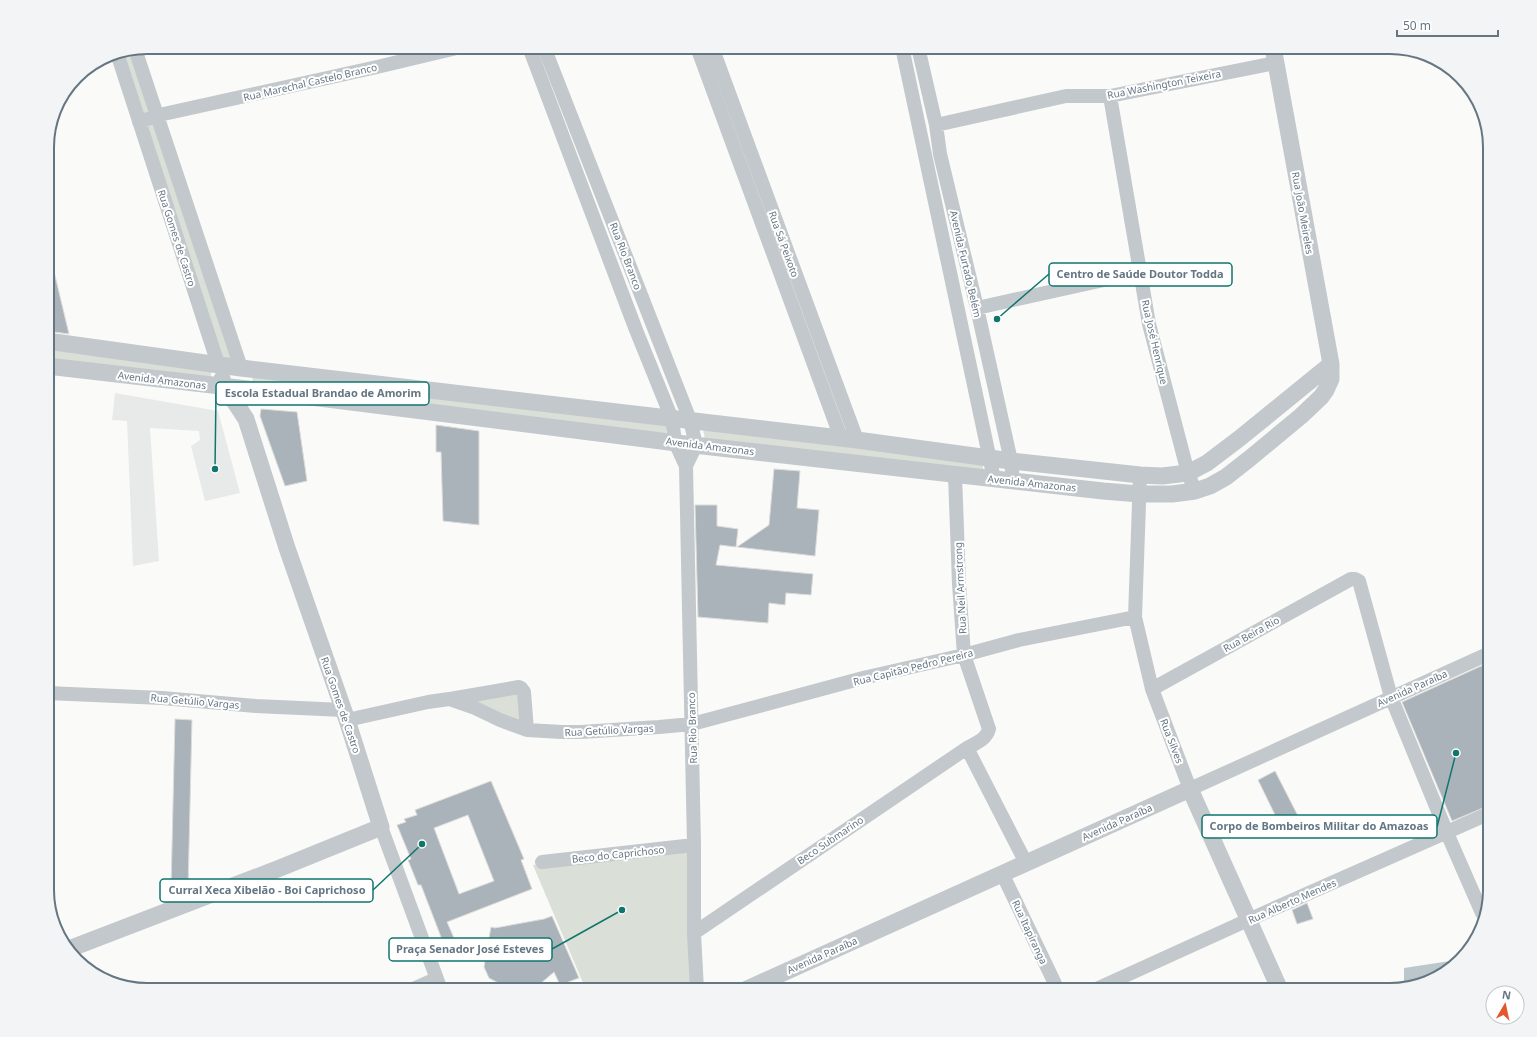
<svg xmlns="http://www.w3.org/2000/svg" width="1537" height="1037" viewBox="0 0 1537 1037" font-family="'Noto Sans',sans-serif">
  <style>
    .built { fill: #e8e9e9 }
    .green { fill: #dadfd7 }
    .water { fill: #bbc7cb }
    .building { fill: #aab3b9; stroke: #dcdcda; fill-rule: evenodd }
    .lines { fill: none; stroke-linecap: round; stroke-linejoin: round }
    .minor { stroke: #c3c8cc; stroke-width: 14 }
    .tertiary { stroke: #c3c8cc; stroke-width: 17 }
    .labels { text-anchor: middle; stroke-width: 4; stroke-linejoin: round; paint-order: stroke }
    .street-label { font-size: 10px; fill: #657683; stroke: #fff }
    .rim { fill: none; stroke: #657683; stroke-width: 2 }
    .leader { fill: none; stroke: #0f766e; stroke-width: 1.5 }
    .callout-dot { fill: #0f766e; stroke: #fff; stroke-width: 1.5 }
    .callout { fill: #fff; stroke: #0f766e; stroke-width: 1.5 }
    .callout-label { font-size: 11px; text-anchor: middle; font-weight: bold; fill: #657683 }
  </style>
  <rect width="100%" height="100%" fill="#fafaf8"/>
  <!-- built -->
  <path class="built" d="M 115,393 L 218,411 L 240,493 L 205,501 L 191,446 L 200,440 L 199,431 L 150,428 L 159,561 L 133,566 L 127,421 L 112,420 Z"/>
  <!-- green -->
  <path class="green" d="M 134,49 L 240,367 L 219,364 L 118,53 Z
    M 47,349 L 212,369 L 210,380 L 47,360 Z
    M 253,373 L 666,424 L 666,436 L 252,384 Z
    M 703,428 L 982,461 L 984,473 L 705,440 Z
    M 520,686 L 524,727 L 460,696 Z
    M 690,845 L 696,990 L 586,990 L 533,865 L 642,854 Z"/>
  <!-- water -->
  <path class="water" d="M 1457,960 L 1434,980 L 1404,987 L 1404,968 Z"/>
  <!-- building -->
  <path class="building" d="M 47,259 L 51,259 L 69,334 L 47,331 Z
    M 261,409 L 297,412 L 307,481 L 285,486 L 260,416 Z
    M 436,425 L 479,431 L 479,525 L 443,521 L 441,452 L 436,452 Z
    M 774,469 L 800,471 L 797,508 L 819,510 L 815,556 L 737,547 L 769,525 Z
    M 695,505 L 717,505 L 717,526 L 738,529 L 736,547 L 720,545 L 716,565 L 813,574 L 811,595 L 786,593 L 785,605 L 769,603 L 768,623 L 698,617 Z
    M 1490,662 L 1490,805 L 1452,821 L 1402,702 Z
    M 175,719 L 192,720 L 188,890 L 171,889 Z
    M 1275,771 L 1298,816 L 1280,825 L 1258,780 Z
    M 491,781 L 524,859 L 521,860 L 532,889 L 447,922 L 454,938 L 443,942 L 421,885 L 418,885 L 408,860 L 411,859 L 397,825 L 406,822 L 404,819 L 417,815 L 415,810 ZM 468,815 L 494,881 L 459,894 L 434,828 Z
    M 1307,903 L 1313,919 L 1297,924 L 1292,910 Z
    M 552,916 L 579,978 L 560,985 L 554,972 L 533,990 L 512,990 L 489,978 L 484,967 L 491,927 L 495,928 L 544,919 Z"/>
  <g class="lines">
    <!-- minor -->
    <path class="minor" d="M 529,47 L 636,330 L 672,419 L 675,442 L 686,466 L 694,845 L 694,933 L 697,990
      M 544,47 L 690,420 L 696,445 L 686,466
      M 697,47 L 841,438
      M 712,47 L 857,440
      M 902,47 L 994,479
      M 918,47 L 936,125 L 940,154 L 977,308 L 1011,461 L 1013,481
      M 135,49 L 241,368
      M 117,53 L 218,364
      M 1110,96 L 1149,324 L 1188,473 L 1195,491
      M 139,122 L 159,115 L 377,67 L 461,47
      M 936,125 L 1066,96 L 1110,96 L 1275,63
      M 977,308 L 1140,272
      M 1140,475 L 1135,617 L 1152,689 L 1190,789 L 1490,653
      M 1152,689 L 1351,579 L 1355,579 L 1359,581 L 1391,697 L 1447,833 L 1482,913
      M 47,693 L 162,698 L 256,706 L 343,710
      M 450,699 L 519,687 L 521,688 L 524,692 L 527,730
      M 347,720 L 428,702 L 449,699 L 475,708 L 500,720 L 527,730 L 562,732 L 581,732 L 659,727 L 692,724 L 863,678 L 964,655 L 1019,640 L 1135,617
      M 967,748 L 1026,863
      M 381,827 L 441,990
      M 542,862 L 694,845
      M 1002,873 L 1058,990
      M 694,933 L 967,748 C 976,743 986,740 989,729 L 964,655 L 959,584 L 955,475
      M 411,990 L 436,979
      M 1094,990 L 1248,920 L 1490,813"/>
    <!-- tertiary -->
    <path class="tertiary" d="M 47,341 L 241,368 L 857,440 L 1011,461 L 1140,475 L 1162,476 L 1188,473 L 1207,463 L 1240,438 L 1331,364
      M 47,366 L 247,389 L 685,444 L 1103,491 L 1139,494 L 1172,494 L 1195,491 L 1210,486 L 1226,477 L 1249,459 L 1301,416 L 1321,397 L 1326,390 L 1331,379 L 1331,364 L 1273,47
      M 69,949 L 280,868 L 381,827 L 347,720 L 287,548 L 246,419 L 225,387 L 222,379
      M 745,990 L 1190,789 L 1280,990"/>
  </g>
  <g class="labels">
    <!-- street labels -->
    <g class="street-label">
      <text transform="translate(310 82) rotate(-13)" y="4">Rua Marechal Castelo Branco</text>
      <text transform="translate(1164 84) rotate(-11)" y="4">Rua Washington Teixeira</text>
      <text transform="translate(1303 213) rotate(80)" y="4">Rua João Meireles</text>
      <text transform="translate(177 238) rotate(72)" y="4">Rua Gomes de Castro</text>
      <text transform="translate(784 244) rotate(70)" y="4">Rua Sá Peixoto</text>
      <text transform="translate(626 256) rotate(69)" y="4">Rua Rio Branco</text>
      <text transform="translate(966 264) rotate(77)" y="4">Avenida Furtado Belém</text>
      <text transform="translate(1155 342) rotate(77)" y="4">Rua José Henrique</text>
      <text transform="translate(162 380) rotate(7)" y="4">Avenida Amazonas</text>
      <text transform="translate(710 446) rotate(7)" y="4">Avenida Amazonas</text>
      <text transform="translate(1032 483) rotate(6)" y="4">Avenida Amazonas</text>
      <text transform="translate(960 588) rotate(-93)" y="4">Rua Neil Armstrong</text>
      <text transform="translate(1251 634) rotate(-29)" y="4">Rua Beira Rio</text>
      <text transform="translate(913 667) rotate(-14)" y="4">Rua Capitão Pedro Pereira</text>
      <text transform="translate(1412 688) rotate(-24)" y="4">Avenida Paraíba</text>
      <text transform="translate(195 701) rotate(5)" y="4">Rua Getúlio Vargas</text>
      <text transform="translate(341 705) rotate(71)" y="4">Rua Gomes de Castro</text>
      <text transform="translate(692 728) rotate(-92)" y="4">Rua Rio Branco</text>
      <text transform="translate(609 730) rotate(-3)" y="4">Rua Getúlio Vargas</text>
      <text transform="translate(1172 741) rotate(69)" y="4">Rua Silves</text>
      <text transform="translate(1117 822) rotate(-24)" y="4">Avenida Paraíba</text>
      <text transform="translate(830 840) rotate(-34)" y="4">Beco Submarino</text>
      <text transform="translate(618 854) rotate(-6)" y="4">Beco do Caprichoso</text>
      <text transform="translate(1292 901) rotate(-24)" y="4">Rua Alberto Mendes</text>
      <text transform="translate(1030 932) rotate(65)" y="4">Rua Itapiranga</text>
      <text transform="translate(822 955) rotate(-24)" y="4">Avenida Paraíba</text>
    </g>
  </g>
  <!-- crop -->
  <path d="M0 0H1537V1037H0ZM147 54H1390A93 93 0 0 1 1483 147V890A93 93 0 0 1 1390 983H147A93 93 0 0 1 54 890V147A93 93 0 0 1 147 54Z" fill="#f3f4f5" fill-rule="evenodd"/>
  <path class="rim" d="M147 54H1390A93 93 0 0 1 1483 147V890A93 93 0 0 1 1390 983H147A93 93 0 0 1 54 890V147A93 93 0 0 1 147 54Z"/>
  <!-- callouts -->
  <path class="leader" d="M997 319L1049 274M215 469L216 393M1456 753L1437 827M422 844L373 890M622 910L552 949"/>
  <g class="callout-dot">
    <circle cx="997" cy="319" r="4"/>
    <circle cx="215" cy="469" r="4"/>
    <circle cx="1456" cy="753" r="4"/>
    <circle cx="422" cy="844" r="4"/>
    <circle cx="622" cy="910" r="4"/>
  </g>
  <g class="callout">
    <rect x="1049" y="263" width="183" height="23" rx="4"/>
    <rect x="216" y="382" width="213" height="23" rx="4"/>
    <rect x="1202" y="815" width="235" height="23" rx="4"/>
    <rect x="160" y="879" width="213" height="23" rx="4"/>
    <rect x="389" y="938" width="163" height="23" rx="4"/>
  </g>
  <g class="callout-label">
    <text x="1140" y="278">Centro de Saúde Doutor Todda</text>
    <text x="323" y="397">Escola Estadual Brandao de Amorim</text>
    <text x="1319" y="830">Corpo de Bombeiros Militar do Amazoas</text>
    <text x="267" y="894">Curral Xeca Xibelão - Boi Caprichoso</text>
    <text x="470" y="953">Praça Senador José Esteves</text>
  </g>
  <!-- north arrow -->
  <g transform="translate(1505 1005) rotate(9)"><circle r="19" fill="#ffffff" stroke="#c1c8cd"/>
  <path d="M0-3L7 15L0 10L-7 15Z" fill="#e4572e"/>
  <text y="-6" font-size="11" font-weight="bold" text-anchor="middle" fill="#657683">N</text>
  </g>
  <!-- scale -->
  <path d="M1397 30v6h101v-6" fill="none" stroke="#657683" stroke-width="2"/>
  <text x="1403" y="30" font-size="12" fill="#657683" stroke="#ffffff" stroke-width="3" paint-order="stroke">50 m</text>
</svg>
